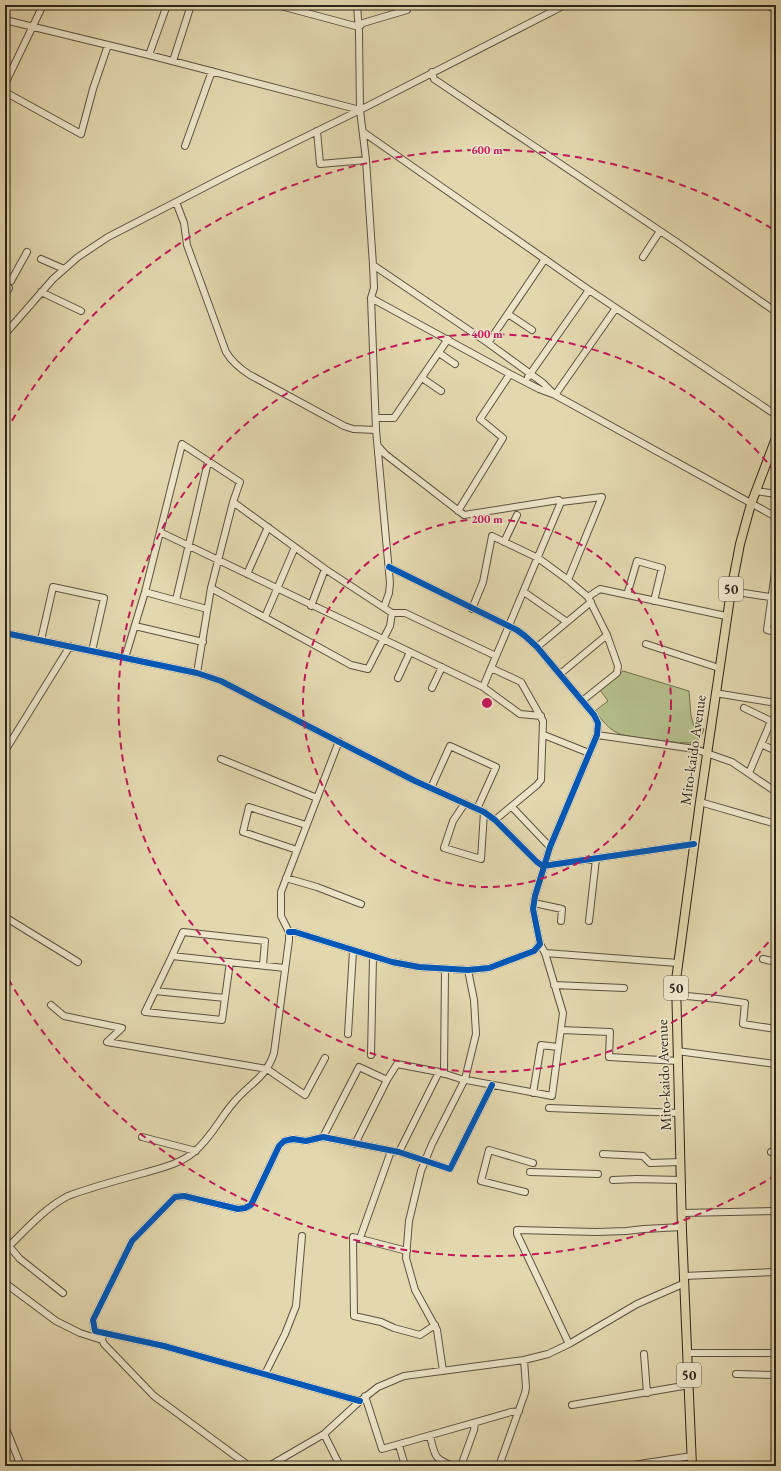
<svg xmlns="http://www.w3.org/2000/svg" width="781" height="1471" viewBox="0 0 781 1471" font-family="'EB Garamond',serif">
  <style>
    .green { fill: #b4be8a; stroke: #717253 }
    .lines { fill: none; stroke-linecap: round; stroke-linejoin: round }
    .minor-casing { stroke: #5b5240; stroke-width: 8 }
    .major-casing { stroke: #2e251c; stroke-width: 10 }
    .minor { stroke: #ede5ca; stroke-width: 6 }
    .major { stroke: #e3d7ae; stroke-width: 8 }
    .cycleway-casing { stroke: #ede5ca; stroke-width: 8 }
    .cycleway { stroke: #0057b8; stroke-width: 6 }
    .ring { fill: none; stroke: #c2185b; stroke-width: 2; stroke-dasharray: 7 5 }
    .labels { text-anchor: middle; stroke-width: 3; stroke-linejoin: round; paint-order: stroke }
    .shield { fill: #ede5ca; stroke: #675f50; stroke-width: 1 }
    .shield-label { font-size: 14px; font-weight: bold; fill: #2e251c }
    .street-label { font-size: 15px; fill: #2e251c; stroke: #ede5ca }
    .centre { fill: #c2185b; stroke: #ede5ca; stroke-width: 2 }
    .ring-label { font-size: 12px; text-anchor: middle; font-weight: bold; fill: #c2185b; stroke: #ede5ca; stroke-width: 3; stroke-linejoin: round; paint-order: stroke }
  </style>
  <rect width="100%" height="100%" fill="#e3d7ae"/>
  <filter id="stains"><feTurbulence type="fractalNoise" baseFrequency=".005" numOctaves="4"/><feColorMatrix values="0 0 0 0 .2 0 0 0 0 .09 0 0 0 0 .02 0 0 0 .5 -.17"/></filter>
  <radialGradient id="worn" r=".72"><stop offset=".6" stop-color="#630" stop-opacity="0"/><stop offset="1" stop-color="#630" stop-opacity=".3"/></radialGradient>
  <!-- green -->
  <path class="green" d="M 623,671 L 689,691 L 691,716 L 694,726 L 704,729 C 702,735 700,741 693,743 C 686,744 627,737 620,734 C 609,730 602,720 595,711 L 608,701 L 600,690 Z"/>
  <g class="lines">
    <!-- minor casing -->
    <g class="minor-casing">
      <path id="minor" d="M 277,5 L 359,27 L 363,23 L 407,10 L 406,5
        M 357,5 L 359,32 L 360,110 L 366,160 L 373,265 L 374,288 L 371,298 L 376,430 L 390,583 L 389,593 L 384,607
        M 768,5 L 776,11
        M 5,20 L 149,55 L 360,110
        M 149,55 L 167,5
        M 173,61 L 191,5
        M 432,72 L 434,79 L 678,243 L 776,312
        M 5,84 L 43,5
        M 5,92 L 81,134 L 93,89 L 108,45
        M 317,131 L 320,164 L 366,160
        M 363,132 L 589,290 L 776,415
        M 185,146 L 212,71
        M 176,202 L 184,223 L 187,245 L 226,352 C 232,362 239,368 250,375 L 344,426 L 353,429 L 376,430
        M 643,257 L 660,231
        M 41,259 L 64,269
        M 373,265 L 488,343 L 543,383 L 554,394
        M 5,277 L 11,281 L 27,252
        M 41,292 L 81,311
        M 5,295 L 9,288
        M 371,298 L 510,374 L 539,389 L 555,395 L 776,517
        M 508,314 L 532,330
        M 5,334 L 53,279 L 78,257 L 108,237 L 236,171 L 360,110 L 565,5
        M 488,343 L 545,259
        M 439,353 L 455,364
        M 528,377 L 589,290
        M 422,378 L 441,391
        M 555,395 L 616,308
        M 376,418 L 394,418 L 448,339
        M 378,446 L 385,454 L 464,515 L 559,500 L 561,502 L 602,497 L 568,580
        M 756,491 L 776,494
        M 233,502 L 325,569 L 392,613 L 405,613 L 496,656
        M 458,511 L 503,438 L 480,419 L 510,374
        M 160,532 L 483,687 L 520,714 L 541,716
        M 504,542 L 517,515
        M 776,565 L 767,630 L 776,632
        M 247,574 L 268,527
        M 211,588 L 351,665 L 368,669 L 390,626 L 392,613
        M 731,591 L 776,598
        M 145,592 L 207,609
        M 524,592 L 567,622
        M 627,595 L 637,561 L 662,568 L 654,601
        M 588,597 L 600,589 L 726,616
        M 176,600 L 208,462
        M 311,606 L 325,569
        M 472,609 L 483,582 L 492,536 L 538,558 L 568,580 L 588,597 L 607,635 L 618,666 L 617,673 L 582,701
        M 265,617 L 295,547
        M 135,626 L 203,642
        M 5,633 L 197,673 L 221,681 L 415,781 L 484,812 L 495,820 L 537,862 L 543,866 L 694,844
        M 41,640 L 53,587 L 104,598 L 92,651
        M 646,644 L 719,668
        M 537,647 L 591,602
        M 125,658 L 145,592 L 182,444 L 240,482 L 233,502 L 211,588 L 197,673
        M 491,668 L 521,682 L 543,721 L 541,780 L 537,785 L 495,820
        M 560,674 L 607,635
        M 398,678 L 410,652
        M 483,687 L 561,502
        M 432,688 L 442,667
        M 715,693 L 776,703
        M 744,708 L 771,721
        M 544,735 L 589,753
        M 597,735 L 695,749 L 732,762 L 776,792
        M 761,744 L 776,751
        M 5,751 L 70,646
        M 221,759 L 317,798
        M 749,773 L 771,721 L 776,723
        M 431,788 L 450,746 L 496,767 L 477,809
        M 700,802 L 776,824
        M 465,803 L 453,821 L 444,848 L 481,859 L 484,812
        M 512,807 L 550,847
        M 297,850 L 243,832 L 249,807 L 306,825
        M 286,878 L 317,887 L 361,904
        M 534,903 L 562,909 L 561,921
        M 5,917 L 78,962
        M 589,921 L 596,859
        M 289,932 L 295,932 L 392,962 L 419,967 L 468,970 L 489,968 L 534,951 L 540,944 L 533,909 L 535,896 L 550,847 L 597,735 L 598,723 L 594,715 L 537,647 L 525,636 L 517,630 L 389,567
        M 545,953 L 678,963
        M 172,956 L 145,1012 L 222,1020 L 230,962
        M 763,959 L 776,962
        M 263,965 L 265,941 L 183,932 L 172,956 L 285,968
        M 554,985 L 624,988
        M 155,991 L 225,998
        M 676,995 L 718,999 L 745,1003 L 743,1024 L 776,1029
        M 51,1005 L 64,1016 L 122,1028 L 107,1042 L 267,1069 L 305,1095 L 325,1058
        M 561,1030 L 610,1032 L 609,1057 L 678,1061
        M 348,1034 L 353,951
        M 677,1051 L 776,1064
        M 371,1055 L 373,957
        M 444,1074 L 445,969
        M 533,1093 L 541,1045 L 558,1047
        M 549,1108 L 680,1113
        M 142,1137 L 196,1151
        M 323,1137 L 359,1067 L 387,1080
        M 355,1144 L 387,1080 L 397,1064 L 439,1072 L 461,1079 L 552,1096 L 563,1013 L 545,953 L 540,944
        M 399,1152 L 439,1072
        M 771,1152 L 776,1153
        M 603,1154 L 643,1156 L 650,1163 L 681,1162
        M 530,1172 L 598,1174
        M 613,1180 L 636,1179 L 681,1180
        M 525,1192 L 481,1181 L 489,1150 L 533,1163
        M 682,1213 L 776,1211
        M 360,1238 L 391,1151
        M 9,1246 L 20,1259 L 63,1293
        M 5,1250 C 25,1231 43,1209 68,1196 C 92,1187 118,1180 144,1173 C 161,1168 180,1164 194,1152 C 211,1138 220,1118 234,1102 C 250,1083 266,1078 274,1053 L 289,940 L 289,932 L 281,916 L 281,892 L 339,741
        M 407,1251 L 353,1237 L 354,1316 L 381,1322 L 394,1328 L 420,1335 L 435,1325
        M 684,1276 L 776,1272
        M 5,1283 L 56,1321 L 80,1333 L 102,1340
        M 5,1327 L 5,1331
        M 104,1333 L 102,1340 L 104,1344 L 154,1396 L 249,1466
        M 569,1344 L 517,1234 L 517,1230 L 596,1232 L 626,1231 L 644,1229 L 682,1227
        M 688,1353 L 776,1353
        M 644,1354 L 647,1393
        M 443,1371 L 437,1330 L 415,1290 L 406,1258 L 409,1221 L 421,1171 L 432,1144 L 465,1079 L 476,1034 L 474,1000 L 468,970
        M 265,1374 L 285,1334 L 296,1306 L 302,1236
        M 736,1374 L 776,1375
        M 365,1396 L 382,1449 L 511,1412 L 519,1411
        M 360,1401 L 164,1346 L 95,1331 L 93,1320 L 132,1241 L 175,1197 L 184,1196 L 238,1209 L 245,1208 L 251,1205 L 279,1146 L 284,1141 L 293,1139 L 306,1141 L 323,1137 L 399,1152 L 450,1169 L 492,1085
        M 572,1405 L 689,1385
        M 5,1426 L 21,1466
        M 324,1434 L 340,1466
        M 430,1436 C 435,1455 433,1459 454,1466
        M 399,1445 L 405,1466
        M 269,1466 L 324,1434 L 360,1401 L 378,1387 L 404,1376 L 524,1360 L 548,1354 L 569,1344 L 637,1304 L 685,1283
        M 461,1466 L 474,1430 L 475,1423
        M 499,1466 L 525,1393 L 526,1387 L 524,1360
        M 626,1466 L 692,1456"/>
    </g>
    <!-- major casing -->
    <g class="major-casing">
      <path id="major" d="M 692,1466 L 682,1231 L 676,980 L 700,802 L 731,591 L 740,544 L 751,504 L 776,438"/>
    </g>
    <!-- minor -->
    <use href="#minor" class="minor"/>
    <!-- major -->
    <use href="#major" class="major"/>
    <!-- cycleway casing -->
    <g class="cycleway-casing">
      <path id="cycleway" d="M 5,633 L 197,673 L 221,681 L 415,781 L 484,812 L 495,820 L 537,862 L 543,866 L 694,844
        M 289,932 L 295,932 L 392,962 L 419,967 L 468,970 L 489,968 L 534,951 L 540,944 L 533,909 L 535,896 L 550,847 L 597,735 L 598,723 L 594,715 L 537,647 L 525,636 L 517,630 L 389,567
        M 360,1401 L 164,1346 L 95,1331 L 93,1320 L 132,1241 L 175,1197 L 184,1196 L 238,1209 L 245,1208 L 251,1205 L 279,1146 L 284,1141 L 293,1139 L 306,1141 L 323,1137 L 399,1152 L 450,1169 L 492,1085"/>
    </g>
    <!-- cycleway -->
    <use href="#cycleway" class="cycleway"/>
  </g>
  <!-- distance rings -->
  <g class="ring">
    <circle cx="487" cy="703" r="184"/>
    <path d="M776 933A369 369 0 1 1 776 473"/>
    <path d="M776 1175A553 553 0 0 1 6 975M6 431A553 553 0 0 1 776 231"/>
  </g>
  <g class="labels">
    <!-- shield labels -->
    <g class="shield">
      <rect x="719" y="577" width="24" height="24" rx="3"/>
      <rect x="664" y="976" width="24" height="24" rx="3"/>
      <rect x="677" y="1363" width="24" height="24" rx="3"/>
    </g>
    <g class="shield-label">
      <text x="731" y="594">50</text>
      <text x="676" y="993">50</text>
      <text x="689" y="1380">50</text>
    </g>
    <!-- street labels -->
    <g class="street-label">
      <text transform="translate(693 750) rotate(-82)" y="5">Mito-kaido Avenue</text>
      <text transform="translate(664 1075) rotate(-92)" y="5">Mito-kaido Avenue</text>
    </g>
  </g>
  <circle cx="487" cy="703" r="6" class="centre"/>
  <g class="ring-label">
    <text x="487" y="154">600 m</text>
    <text x="487" y="338">400 m</text>
    <text x="487" y="523">200 m</text>
  </g>
  <!-- margin -->
  <rect width="781" height="1471" fill="none" stroke="#e3d7ae" stroke-width="20"/>
  <rect x="6" y="6" width="769" height="1459" fill="none" stroke="#2e251c" stroke-width="2"/>
  <rect x="10" y="10" width="761" height="1451" fill="none" stroke="#2e251c"/>
  <rect width="100%" height="100%" filter="url(#stains)"/>
  <rect width="100%" height="100%" fill="url(#worn)"/>
</svg>
